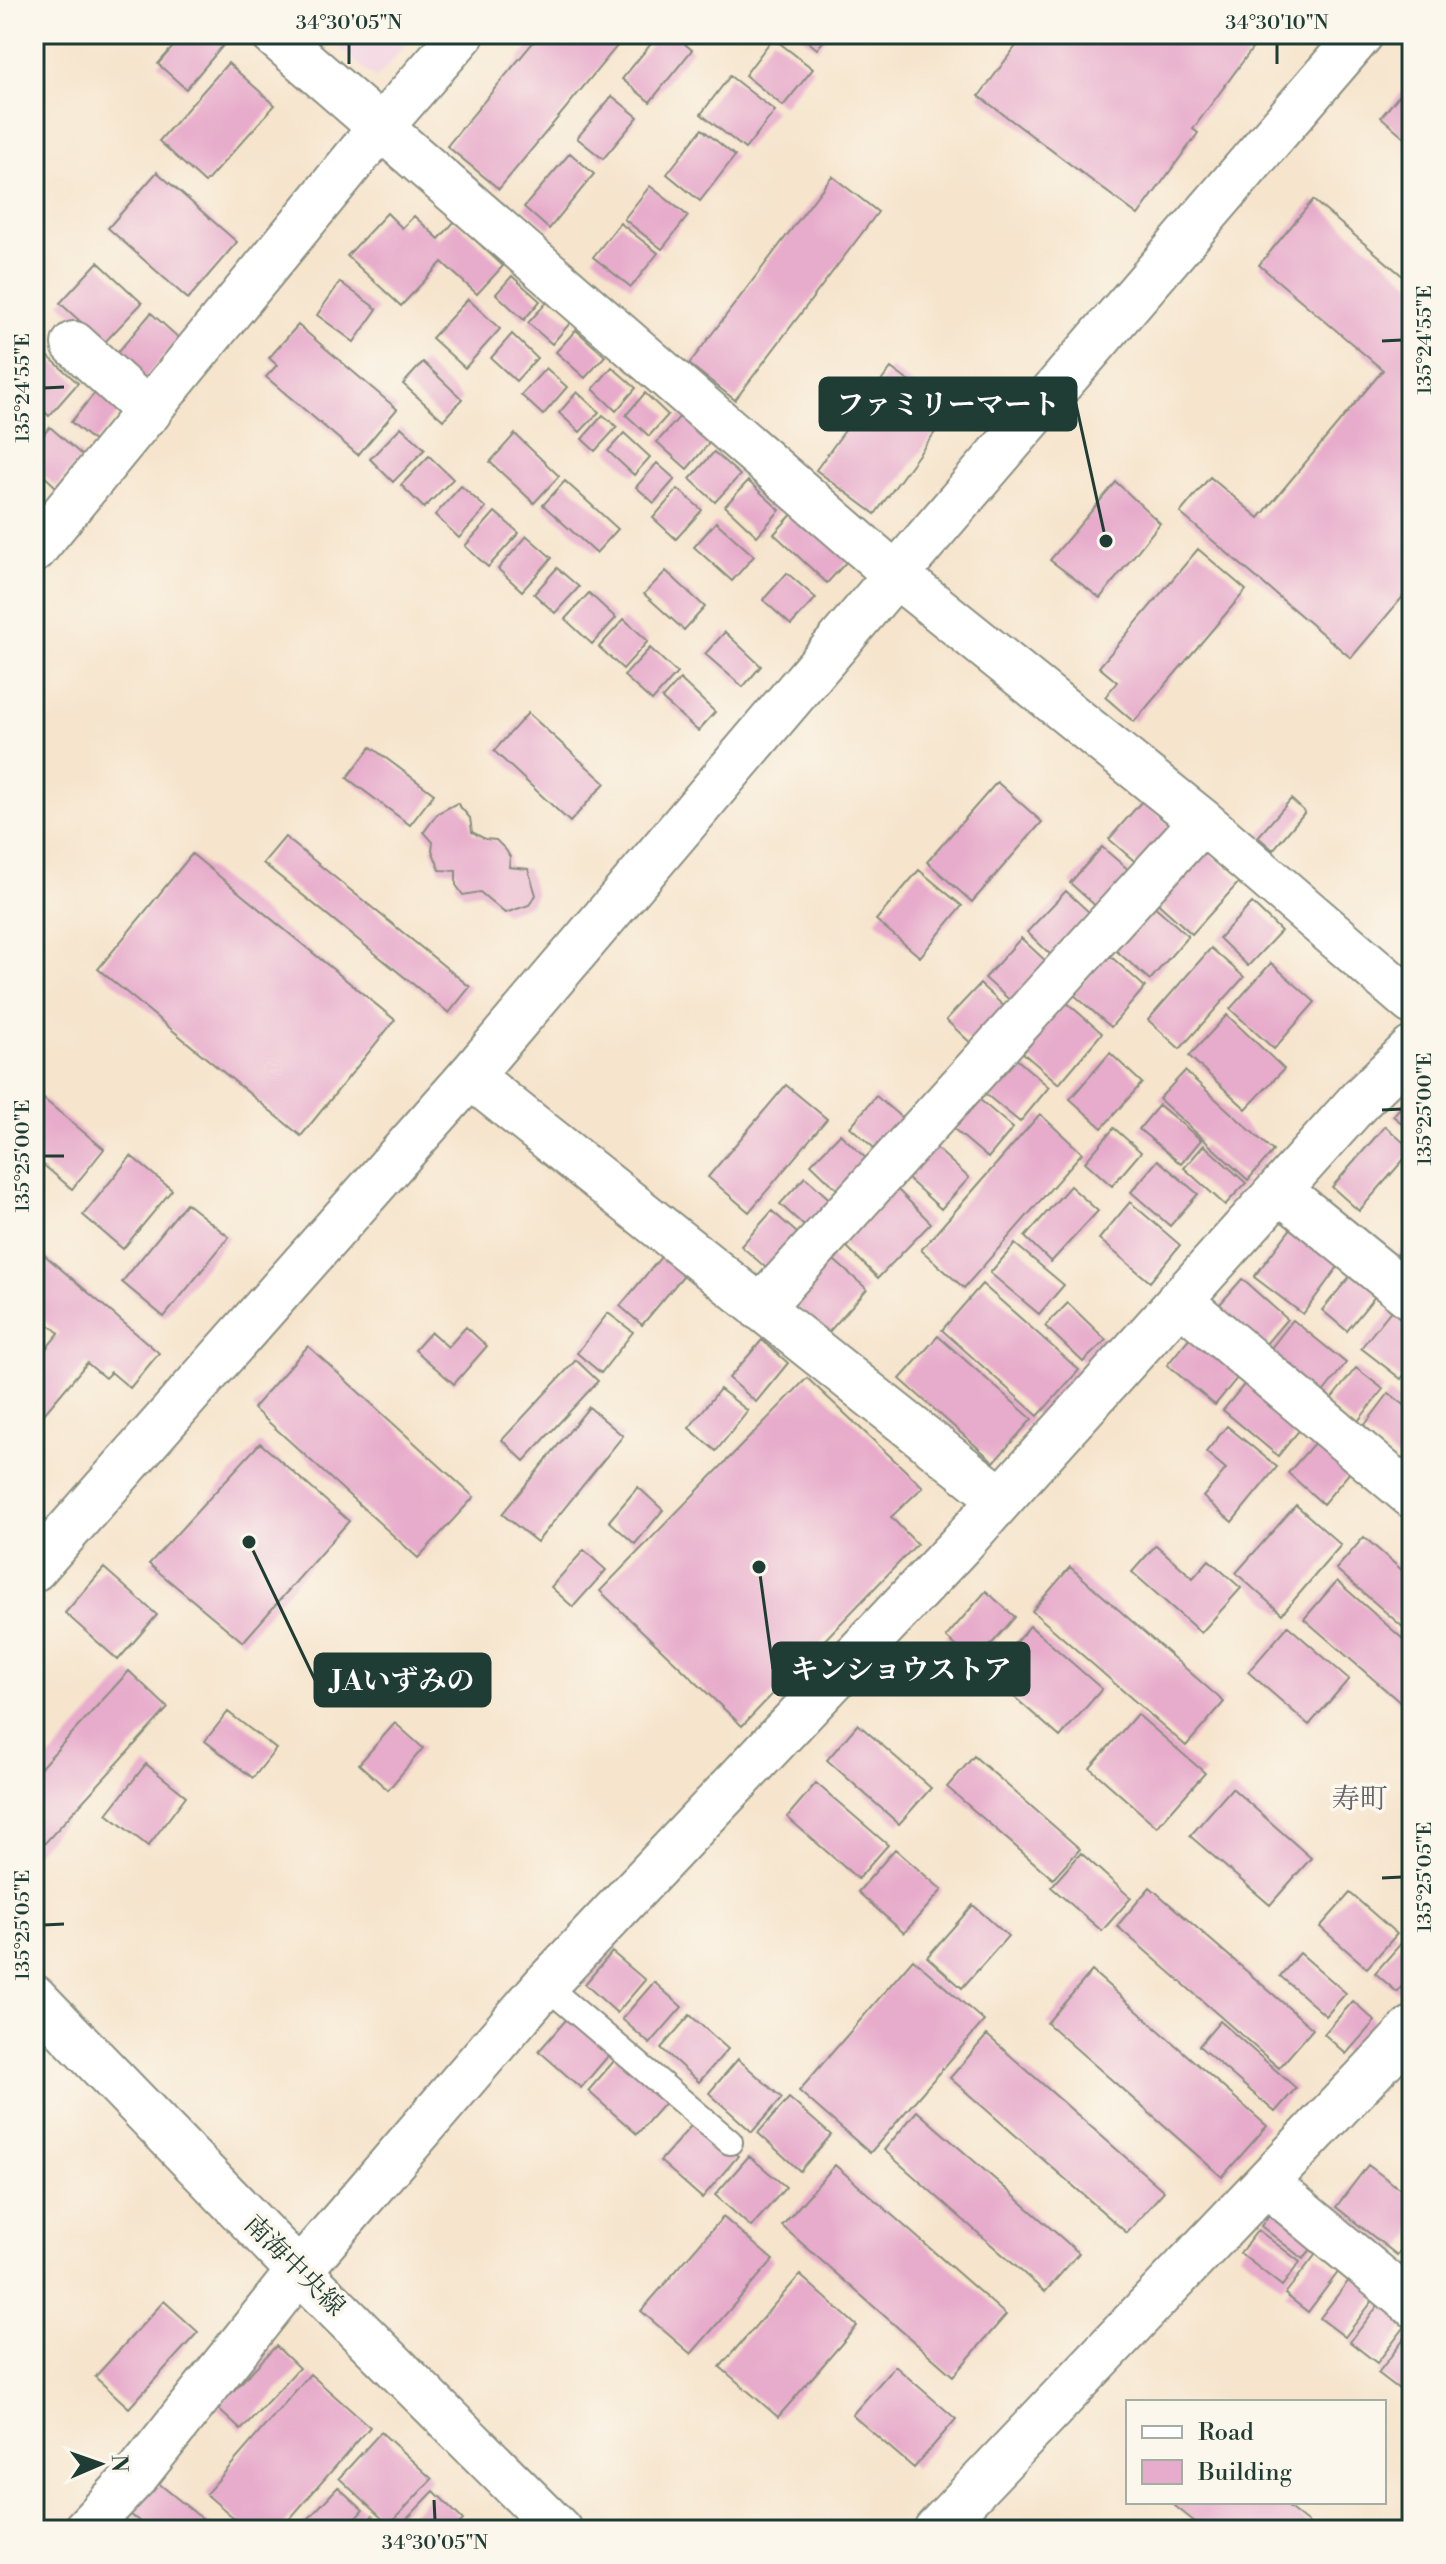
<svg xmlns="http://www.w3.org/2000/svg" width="1446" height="2564" viewBox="0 0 1446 2564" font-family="'Libre Bodoni','Noto Serif JP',serif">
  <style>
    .built { fill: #f2cfe1 }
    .building { fill: #e7abcb }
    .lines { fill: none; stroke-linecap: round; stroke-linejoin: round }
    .service-casing { stroke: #8a9080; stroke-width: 28 }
    .minor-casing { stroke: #8a9080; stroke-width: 48 }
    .tertiary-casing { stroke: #8a9080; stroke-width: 48 }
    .service { stroke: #fff; stroke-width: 24 }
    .minor { stroke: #fff; stroke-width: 44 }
    .tertiary { stroke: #fff; stroke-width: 44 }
    .ticks { fill: none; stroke: #1f3d34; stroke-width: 3 }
    .labels { text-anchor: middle; stroke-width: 7; stroke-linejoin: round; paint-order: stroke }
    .street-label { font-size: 26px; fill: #1f3d34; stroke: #fbf7ec }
    .neighbourhood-label { font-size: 28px; fill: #656469; stroke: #fbf7ec }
    .leader { fill: none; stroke: #1f3d34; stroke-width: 3 }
    .callout-dot { fill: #1f3d34; stroke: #fbf7ec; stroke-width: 3 }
    .callout { fill: #1f3d34; stroke: #1f3d34; stroke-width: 3 }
    .callout-label { font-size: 28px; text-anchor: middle; font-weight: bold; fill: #fff }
    .neatline { fill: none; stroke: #1f3d34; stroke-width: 3 }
    .ticks-label { font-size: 20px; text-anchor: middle; fill: #1f3d34 }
  </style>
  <rect width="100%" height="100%" fill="#fbf7ec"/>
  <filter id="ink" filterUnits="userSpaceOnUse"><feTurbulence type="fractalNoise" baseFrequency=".0125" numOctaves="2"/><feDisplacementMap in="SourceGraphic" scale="16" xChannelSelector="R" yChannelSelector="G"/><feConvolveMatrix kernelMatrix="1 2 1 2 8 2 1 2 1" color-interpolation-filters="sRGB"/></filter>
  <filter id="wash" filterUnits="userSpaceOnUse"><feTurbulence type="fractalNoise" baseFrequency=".006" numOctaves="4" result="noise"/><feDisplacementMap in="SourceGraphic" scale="32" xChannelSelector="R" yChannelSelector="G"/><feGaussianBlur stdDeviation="1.8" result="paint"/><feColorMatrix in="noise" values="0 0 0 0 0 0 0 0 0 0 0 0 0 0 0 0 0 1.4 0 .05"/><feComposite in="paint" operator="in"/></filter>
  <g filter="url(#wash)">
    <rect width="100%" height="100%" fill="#f6e4cc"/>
    <!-- built -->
    <path class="built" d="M 324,34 L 414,34 L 376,79 Z"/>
    <g id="blocks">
      <!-- building -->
      <path class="building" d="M 184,34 L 217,34 L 226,42 L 186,89 L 158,64 Z
        M 540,34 L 627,34 L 499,189 L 447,146 Z
        M 659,34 L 673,34 L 692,50 L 650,102 L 622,79 Z
        M 799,34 L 829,34 L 817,49 Z
        M 1025,34 L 1263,34 L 1193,129 L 1198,133 L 1138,215 L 979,96 Z
        M 773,38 L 813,69 L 783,106 L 745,75 Z
        M 228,63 L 275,105 L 205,183 L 159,141 Z
        M 730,76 L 775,111 L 745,149 L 701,114 Z
        M 1402,92 L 1412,100 L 1412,144 L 1381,117 Z
        M 612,96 L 638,117 L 603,159 L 577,138 Z
        M 702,129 L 735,156 L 700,201 L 667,174 Z
        M 570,153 L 594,174 L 549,229 L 524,207 Z
        M 157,172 L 237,242 L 188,299 L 108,228 Z
        M 832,176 L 878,212 L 735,400 L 689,364 Z
        M 650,186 L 688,216 L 662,249 L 624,219 Z
        M 1313,200 L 1412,284 L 1412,586 L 1351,658 L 1180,513 L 1210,477 L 1259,518 L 1383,370 L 1259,265 Z
        M 387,213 L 402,228 L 414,216 L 439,239 L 455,221 L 503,266 L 477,294 L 442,262 L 401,306 L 347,256 Z
        M 620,223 L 658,253 L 631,287 L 593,257 Z
        M 98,262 L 142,303 L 104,343 L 60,303 Z
        M 512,276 L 540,301 L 524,320 L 496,294 Z
        M 340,282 L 377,309 L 354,342 L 317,315 Z
        M 468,299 L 500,329 L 465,368 L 432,338 Z
        M 547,302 L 571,322 L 552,344 L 528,323 Z
        M 151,313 L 179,338 L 141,383 L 112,359 Z
        M 298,325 L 397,409 L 358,455 L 266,377 L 277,365 L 269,358 Z
        M 576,330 L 605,356 L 585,378 L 556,352 Z
        M 512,334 L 537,358 L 516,381 L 491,358 Z
        M 40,349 L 78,383 L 49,416 L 34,402 L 34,355 Z
        M 423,362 L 462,399 L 443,420 L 403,384 Z
        M 612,367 L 636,388 L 616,411 L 593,389 Z
        M 546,368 L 567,387 L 543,415 L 521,395 Z
        M 891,368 L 950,412 L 875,514 L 816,470 Z
        M 102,384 L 126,404 L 95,442 L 71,422 Z
        M 577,392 L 599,412 L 580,432 L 559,413 Z
        M 645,393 L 668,415 L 649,436 L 626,415 Z
        M 682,414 L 711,441 L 687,469 L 657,442 Z
        M 603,415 L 617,427 L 595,451 L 582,439 Z
        M 50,427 L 83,456 L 56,487 L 39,471 L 34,477 L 34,445 Z
        M 401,427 L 425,449 L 393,482 L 370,459 Z
        M 624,433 L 650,457 L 634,475 L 608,451 Z
        M 515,434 L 559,476 L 534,503 L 490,462 Z
        M 714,452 L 740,475 L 715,502 L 690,479 Z
        M 429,456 L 453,479 L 424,508 L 401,485 Z
        M 657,463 L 675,479 L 654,503 L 636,487 Z
        M 565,481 L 618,529 L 596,553 L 543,505 Z
        M 748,481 L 780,510 L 757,536 L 725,506 Z
        M 1116,482 L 1160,523 L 1100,598 L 1050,560 Z
        M 461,486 L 486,508 L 459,538 L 435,515 Z
        M 678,489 L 702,510 L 676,539 L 653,518 Z
        M 796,510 L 849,559 L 827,583 L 774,534 Z
        M 495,512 L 519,533 L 488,567 L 465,546 Z
        M 716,522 L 754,556 L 732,581 L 694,547 Z
        M 527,536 L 552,558 L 522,591 L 498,569 Z
        M 1198,549 L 1246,590 L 1134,722 L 1105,697 L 1117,682 L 1099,667 Z
        M 557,568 L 579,587 L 555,613 L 534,594 Z
        M 666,571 L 705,607 L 684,630 L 644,594 Z
        M 787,573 L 816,598 L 791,625 L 763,600 Z
        M 589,593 L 616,618 L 592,644 L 565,619 Z
        M 624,619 L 648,641 L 623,669 L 599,647 Z
        M 725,632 L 761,666 L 743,687 L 705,654 Z
        M 650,648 L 677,673 L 652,701 L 624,676 Z
        M 680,679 L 715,712 L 698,731 L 662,699 Z
        M 528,713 L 605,783 L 570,822 L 494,751 Z
        M 371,747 L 434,794 L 410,825 L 347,778 Z
        M 997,782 L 1042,822 L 972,902 L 927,862 Z
        M 1291,799 L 1305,812 L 1273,850 L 1258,837 Z
        M 1142,801 L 1172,827 L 1139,865 L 1109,839 Z
        M 457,803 L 470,818 L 472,832 L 485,839 L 496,840 L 506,850 L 510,857 L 509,867 L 528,869 L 536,895 L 529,905 L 505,913 L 480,892 L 463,895 L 456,885 L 456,871 L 440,870 L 432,850 L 433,842 L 424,832 L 438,813 Z
        M 285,837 L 470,987 L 449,1013 L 263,863 Z
        M 1201,845 L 1240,881 L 1192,934 L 1153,899 Z
        M 1102,847 L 1131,872 L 1099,909 L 1070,883 Z
        M 192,854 L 395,1020 L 301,1136 L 98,969 Z
        M 919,870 L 962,906 L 920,957 L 876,920 Z
        M 1066,891 L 1091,914 L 1052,956 L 1027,932 Z
        M 1151,903 L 1188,936 L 1150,980 L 1113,948 Z
        M 1252,903 L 1281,931 L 1248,966 L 1219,938 Z
        M 1021,938 L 1049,964 L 1014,1004 L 985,978 Z
        M 1211,948 L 1244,977 L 1180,1049 L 1148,1020 Z
        M 1108,954 L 1145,987 L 1111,1027 L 1073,994 Z
        M 1271,963 L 1315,1002 L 1274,1049 L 1230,1009 Z
        M 980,984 L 1009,1011 L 975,1047 L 946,1020 Z
        M 1066,1002 L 1102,1033 L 1059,1084 L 1023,1053 Z
        M 1227,1015 L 1284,1069 L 1246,1109 L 1189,1056 Z
        M 1110,1053 L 1142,1083 L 1102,1128 L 1070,1099 Z
        M 1014,1057 L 1049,1087 L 1020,1122 L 983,1092 Z
        M 1185,1071 L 1273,1151 L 1248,1180 L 1159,1099 Z
        M 786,1085 L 827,1119 L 749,1212 L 708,1177 Z
        M 34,1091 L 104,1149 L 72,1189 L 34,1157 Z
        M 1412,1093 L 1412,1131 L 1393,1116 Z
        M 876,1096 L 908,1123 L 881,1154 L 850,1127 Z
        M 979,1099 L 1013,1128 L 988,1158 L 954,1129 Z
        M 1159,1105 L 1201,1140 L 1181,1164 L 1139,1129 Z
        M 1040,1114 L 1082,1153 L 964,1288 L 921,1250 Z
        M 1385,1126 L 1412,1150 L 1359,1211 L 1332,1187 Z
        M 1114,1128 L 1141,1152 L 1112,1186 L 1085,1162 Z
        M 840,1134 L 872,1164 L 842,1194 L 811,1164 Z
        M 1204,1145 L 1246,1183 L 1225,1205 L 1184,1168 Z
        M 934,1146 L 969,1178 L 941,1209 L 906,1177 Z
        M 131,1156 L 172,1190 L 123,1249 L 83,1215 Z
        M 1158,1160 L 1198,1194 L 1170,1226 L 1131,1192 Z
        M 805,1177 L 835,1204 L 810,1231 L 780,1204 Z
        M 1070,1186 L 1098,1211 L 1051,1262 L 1025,1237 Z
        M 896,1188 L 931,1223 L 878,1278 L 843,1243 Z
        M 1130,1202 L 1180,1245 L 1150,1282 L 1099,1239 Z
        M 186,1203 L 229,1237 L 164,1317 L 122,1282 Z
        M 772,1211 L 804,1239 L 773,1274 L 741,1246 Z
        M 1295,1223 L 1343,1260 L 1303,1314 L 1254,1277 Z
        M 1412,1236 L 1412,1268 L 1397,1255 Z
        M 1015,1244 L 1064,1285 L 1039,1314 L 990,1273 Z
        M 34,1246 L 159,1353 L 130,1388 L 111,1372 L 105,1378 L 87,1363 L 44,1414 L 34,1406 L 34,1363 L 59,1333 L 34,1312 Z
        M 666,1251 L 688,1270 L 642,1325 L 620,1306 Z
        M 827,1254 L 867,1289 L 827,1334 L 788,1299 Z
        M 1356,1269 L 1381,1289 L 1347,1331 L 1322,1310 Z
        M 1242,1279 L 1287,1319 L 1260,1351 L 1214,1311 Z
        M 982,1284 L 1079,1370 L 1038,1416 L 942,1330 Z
        M 1068,1303 L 1106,1340 L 1083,1362 L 1045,1326 Z
        M 1393,1308 L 1412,1323 L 1412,1365 L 1401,1379 L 1361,1348 Z
        M 608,1313 L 633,1332 L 601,1373 L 577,1353 Z
        M 1293,1320 L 1346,1363 L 1317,1400 L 1264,1357 Z
        M 466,1327 L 487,1346 L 454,1384 L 415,1350 L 431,1332 L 448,1347 Z
        M 1195,1331 L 1243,1371 L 1215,1405 L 1167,1365 Z
        M 938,1336 L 1032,1419 L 994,1462 L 900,1379 Z
        M 762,1340 L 788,1363 L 756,1402 L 729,1378 Z
        M 308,1346 L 474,1497 L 418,1558 L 253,1408 Z
        M 576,1360 L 598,1381 L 524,1461 L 502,1440 Z
        M 1356,1368 L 1383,1389 L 1355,1425 L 1328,1403 Z
        M 1252,1375 L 1307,1421 L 1278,1456 L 1223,1410 Z
        M 807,1378 L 923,1487 L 891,1517 L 917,1544 L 742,1726 L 600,1591 Z
        M 720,1389 L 748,1411 L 716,1451 L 689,1428 Z
        M 1389,1393 L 1412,1411 L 1412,1459 L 1407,1466 L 1361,1430 Z
        M 589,1407 L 623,1436 L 537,1542 L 502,1514 Z
        M 1227,1426 L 1277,1467 L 1232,1522 L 1203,1497 L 1226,1469 L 1206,1452 Z
        M 1323,1433 L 1357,1464 L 1323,1504 L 1288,1473 Z
        M 260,1443 L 349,1521 L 243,1642 L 149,1564 Z
        M 638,1487 L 663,1510 L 635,1544 L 609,1521 Z
        M 1296,1505 L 1341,1545 L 1282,1614 L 1236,1573 Z
        M 1364,1537 L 1412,1579 L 1412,1635 L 1336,1569 Z
        M 1156,1545 L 1193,1578 L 1209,1560 L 1241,1588 L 1201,1633 L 1132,1572 Z
        M 584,1550 L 606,1570 L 573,1607 L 551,1587 Z
        M 1070,1567 L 1224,1702 L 1186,1746 L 1032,1611 Z
        M 104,1568 L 157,1615 L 118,1660 L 65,1613 Z
        M 1337,1581 L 1412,1647 L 1412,1692 L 1402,1704 L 1304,1619 Z
        M 986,1591 L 1015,1617 L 975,1663 L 946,1637 Z
        M 1030,1626 L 1102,1689 L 1060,1737 L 988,1674 Z
        M 1288,1626 L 1349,1679 L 1309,1725 L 1248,1672 Z
        M 129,1671 L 168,1708 L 34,1855 L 34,1775 Z
        M 228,1712 L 276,1749 L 253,1778 L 205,1741 Z
        M 1137,1714 L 1205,1773 L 1157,1827 L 1090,1768 Z
        M 395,1723 L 423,1748 L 388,1790 L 359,1764 Z
        M 858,1724 L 931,1788 L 899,1824 L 827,1760 Z
        M 974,1756 L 1080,1849 L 1053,1879 L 947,1787 Z
        M 146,1764 L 186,1796 L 148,1846 L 107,1814 Z
        M 816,1783 L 888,1845 L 858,1879 L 787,1817 Z
        M 1232,1788 L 1311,1858 L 1270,1905 L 1190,1836 Z
        M 895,1849 L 942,1890 L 904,1933 L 858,1892 Z
        M 1081,1853 L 1131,1898 L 1102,1931 L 1051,1887 Z
        M 1150,1887 L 1313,2029 L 1279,2068 L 1117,1926 Z
        M 1350,1893 L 1397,1934 L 1367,1968 L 1320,1927 Z
        M 973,1905 L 1008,1936 L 962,1988 L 927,1957 Z
        M 1403,1941 L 1412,1948 L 1412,1975 L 1397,1992 L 1375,1973 Z
        M 612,1952 L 645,1980 L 617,2013 L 585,1984 Z
        M 1300,1953 L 1346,1993 L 1326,2016 L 1280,1976 Z
        M 913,1959 L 984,2021 L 870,2153 L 799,2091 Z
        M 1092,1971 L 1267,2126 L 1222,2177 L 1047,2023 Z
        M 654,1982 L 682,2007 L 650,2044 L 622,2019 Z
        M 1353,2001 L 1375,2021 L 1346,2054 L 1324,2034 Z
        M 572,2013 L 614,2049 L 581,2088 L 539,2051 Z
        M 690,2015 L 728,2049 L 699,2082 L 661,2048 Z
        M 1220,2021 L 1296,2088 L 1275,2112 L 1199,2046 Z
        M 987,2035 L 1164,2191 L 1127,2233 L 950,2078 Z
        M 621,2053 L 670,2097 L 637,2134 L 588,2091 Z
        M 738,2059 L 782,2098 L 752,2132 L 709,2093 Z
        M 789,2098 L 831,2135 L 800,2171 L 758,2133 Z
        M 917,2111 L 1079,2253 L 1045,2292 L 884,2150 Z
        M 697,2119 L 738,2156 L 702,2198 L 660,2161 Z
        M 749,2156 L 786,2187 L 751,2227 L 715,2195 Z
        M 835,2165 L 1006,2315 L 953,2376 L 782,2226 Z
        M 1368,2165 L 1412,2198 L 1412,2235 L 1397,2255 L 1336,2207 Z
        M 1277,2204 L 1320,2238 L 1303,2259 L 1261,2226 Z
        M 723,2217 L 773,2260 L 691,2354 L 641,2311 Z
        M 1258,2230 L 1300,2262 L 1282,2286 L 1240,2253 Z
        M 1316,2254 L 1339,2271 L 1308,2312 L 1285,2294 Z
        M 1356,2271 L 1380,2291 L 1345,2337 L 1320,2318 Z
        M 800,2275 L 857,2326 L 778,2417 L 720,2367 Z
        M 1383,2299 L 1410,2320 L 1377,2363 L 1350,2342 Z
        M 164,2301 L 198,2332 L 129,2408 L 95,2377 Z
        M 1412,2329 L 1412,2399 L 1378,2373 Z
        M 276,2346 L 299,2368 L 241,2430 L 217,2408 Z
        M 895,2366 L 956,2419 L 914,2468 L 852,2415 Z
        M 310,2374 L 370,2427 L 280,2530 L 248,2530 L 206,2494 Z
        M 381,2432 L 432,2479 L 389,2525 L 339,2478 Z
        M 157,2482 L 216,2530 L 150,2530 L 130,2514 Z
        M 338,2487 L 363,2510 L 345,2530 L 298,2530 Z
        M 434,2491 L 463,2520 L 453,2530 L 404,2530 L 400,2526 Z
        M 1170,2502 L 1282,2502 L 1317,2530 L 1205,2530 Z
        M 372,2516 L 386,2530 L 359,2530 Z"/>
    </g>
  </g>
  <g filter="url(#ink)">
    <use href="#blocks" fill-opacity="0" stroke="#8a9080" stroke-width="2"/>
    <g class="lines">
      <!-- service casing -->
      <g class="service-casing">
        <path id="service" d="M 545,1985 L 730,2142"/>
      </g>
      <!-- minor casing -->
      <g class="minor-casing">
        <path id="minor" d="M 273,34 L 896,575 L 1202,821 L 1412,1002
          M 74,344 L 149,412
          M 34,550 L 380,128 L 462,34
          M 470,1076 L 1000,1498
          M 1279,1190 L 1412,1298
          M 1179,1300 L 1412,1496
          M 760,1308 L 1202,821
          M 1267,2184 L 1412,2304
          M 85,2530 L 135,2477 L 299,2271 L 545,1985 L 960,1545 L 1359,1101 L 1412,1049
          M 936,2530 L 1412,2029"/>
      </g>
      <!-- tertiary casing -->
      <g class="tertiary-casing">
        <path id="tertiary" d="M 34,1569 L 470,1076 L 887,585 L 1361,34
          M 34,1997 L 299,2271 L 559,2530"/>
      </g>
      <!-- service -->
      <use href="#service" class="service"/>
      <!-- minor -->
      <use href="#minor" class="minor"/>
      <!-- tertiary -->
      <use href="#tertiary" class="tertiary"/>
    </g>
  </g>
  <!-- ticks -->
  <path class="ticks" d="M 349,44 L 349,64M 1277,44 L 1277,64M 1382,341 L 1402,340M 44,388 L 64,387M 1382,1110 L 1402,1109M 44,1156 L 64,1156M 1382,1878 L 1402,1877M 44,1925 L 64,1924M 434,2500 L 435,2520"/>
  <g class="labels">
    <!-- street labels -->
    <g class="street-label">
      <text transform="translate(295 2265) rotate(45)" y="9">南海中央線</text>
    </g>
    <!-- neighbourhood labels -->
    <g class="neighbourhood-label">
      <text x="1360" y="1808">寿町</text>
    </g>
  </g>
  <!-- callouts -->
  <path class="leader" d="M1106 541L1076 404M759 1567L773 1669M249 1542L315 1680"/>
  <g class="callout-dot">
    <circle cx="1106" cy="541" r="8"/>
    <circle cx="759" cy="1567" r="8"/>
    <circle cx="249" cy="1542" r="8"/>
  </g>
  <g class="callout">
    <rect x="820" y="378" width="256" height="52" rx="8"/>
    <rect x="773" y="1643" width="256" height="52" rx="8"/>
    <rect x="315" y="1654" width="175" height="52" rx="8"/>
  </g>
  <g class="callout-label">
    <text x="948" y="414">ファミリーマート</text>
    <text x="901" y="1679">キンショウストア</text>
    <text x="403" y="1690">JAいずみの</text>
  </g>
  <!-- margin -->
  <rect width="1446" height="2564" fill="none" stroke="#fbf7ec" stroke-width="88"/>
  <!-- legend -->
  <rect x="1126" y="2400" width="260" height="104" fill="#fbf7ec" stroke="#a3ada2" stroke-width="2"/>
  <rect x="1142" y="2426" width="40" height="12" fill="#ffffff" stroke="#a3ada2" stroke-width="2"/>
  <text x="1198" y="2440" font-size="24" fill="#1f3d34">Road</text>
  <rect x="1142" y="2460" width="40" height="24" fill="#e7abcb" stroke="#a3ada2" stroke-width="2"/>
  <text x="1198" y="2480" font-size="24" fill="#1f3d34">Building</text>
  <!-- north arrow -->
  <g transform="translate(100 2464) rotate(88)" stroke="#fbf7ec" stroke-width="6" paint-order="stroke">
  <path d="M0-6L14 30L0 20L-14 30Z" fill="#1f3d34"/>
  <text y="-12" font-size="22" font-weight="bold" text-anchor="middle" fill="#1f3d34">N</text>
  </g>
  <rect x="44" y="44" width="1358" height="2476" class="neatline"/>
  <g class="ticks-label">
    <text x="349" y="29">34°30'05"N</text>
    <text x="1277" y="29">34°30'10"N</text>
    <text transform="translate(1424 340) rotate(-90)" y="7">135°24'55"E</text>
    <text transform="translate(22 388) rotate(-90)" y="7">135°24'55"E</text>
    <text transform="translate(1424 1109) rotate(-90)" y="7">135°25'00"E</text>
    <text transform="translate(22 1156) rotate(-90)" y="7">135°25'00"E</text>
    <text transform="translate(1424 1877) rotate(-90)" y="7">135°25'05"E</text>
    <text transform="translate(22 1925) rotate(-90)" y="7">135°25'05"E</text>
    <text x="435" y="2549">34°30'05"N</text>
  </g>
</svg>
